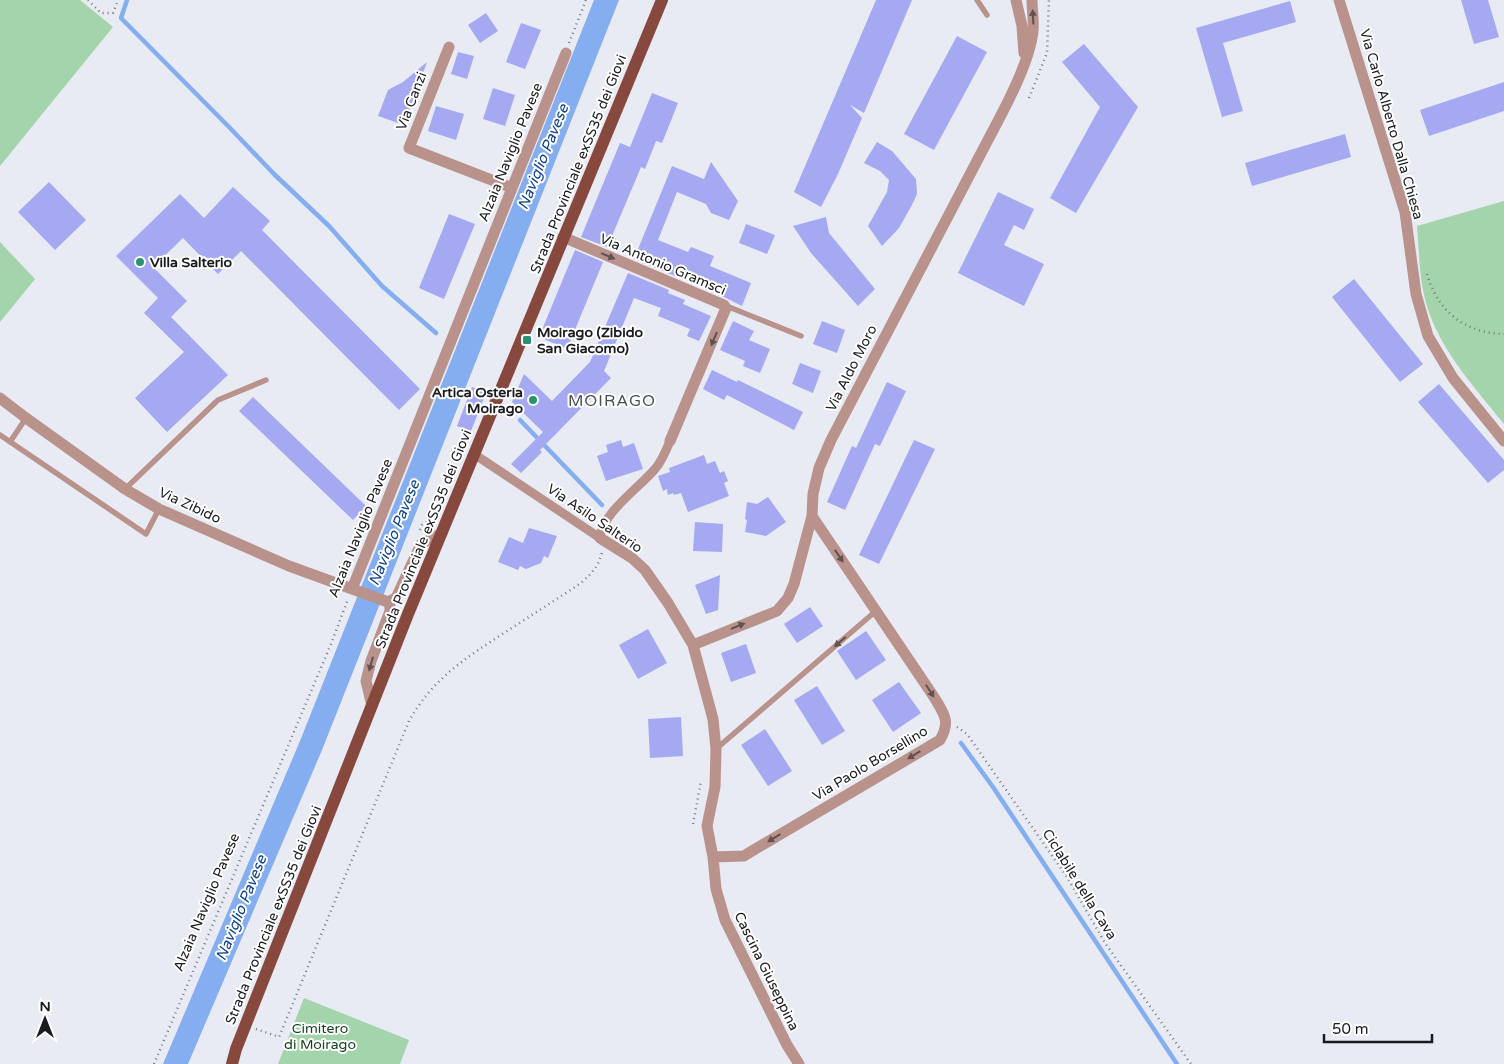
<svg xmlns="http://www.w3.org/2000/svg" width="1504" height="1064" viewBox="0 0 1504 1064" font-family="'Varela Round',sans-serif">
  <style>
    .green { fill: #a4d4ab }
    .water { fill: #84aeef }
    .lines { fill: none; stroke-linecap: round; stroke-linejoin: round }
    .stream { stroke: #84aeef; stroke-width: 4.5 }
    .building { fill: #a4a9f2 }
    .path { stroke: #7a7c83; stroke-width: 2.5; stroke-dasharray: 1 4; stroke-linecap: butt }
    .service { stroke: #b8928b; stroke-width: 5.5 }
    .pedestrian { stroke: #b8928b; stroke-width: 9 }
    .minor { stroke: #b8928b; stroke-width: 11 }
    .primary { stroke: #87483d; stroke-width: 12 }
    .oneway { fill: #615150 }
    .poi-dot { fill: #289372; stroke: #fff; stroke-width: 2 }
    .labels { text-anchor: middle; stroke-width: 4; stroke-linejoin: round; paint-order: stroke }
    .street-label { font-size: 14px; fill: #1a1b1f; stroke: #fff }
    .poi-label { font-size: 14px; font-weight: bold; fill: #1a1b1f; stroke: #fff; text-anchor: start }
    .park-label { font-size: 14px; fill: #13431f; stroke: #fff }
    .water-label { font-size: 15px; font-style: italic; fill: #0b418b; stroke: #fff }
    .quarter-label { font-size: 16px; letter-spacing: 1px; fill: #4b4d55; stroke: #fff }
  </style>
  <rect width="100%" height="100%" fill="#e8eaf4"/>
  <!-- green -->
  <path class="green" d="M 0,0 L 80,0 L 113,27 L 0,166 Z
    M 1504,201 L 1504,424 C 1473,385 1435,345 1424,295 C 1419,273 1419,249 1417,226 Z
    M 0,242 L 35,279 L 0,322 Z
    M 304,998 L 409,1040 L 400,1064 L 278,1064 Z"/>
  <!-- water -->
  <path class="water" d="M 594,0 L 619,0 L 322,750 L 188,1064 L 163,1064 L 300,741 Z"/>
  <g class="lines">
    <!-- stream -->
    <path class="stream" d="M 127,0 L 121,18 L 231,129 L 274,174 L 329,226 L 382,286 L 436,333
      M 520,420 L 602,505
      M 961,743 L 993,787 L 1177,1064"/>
  </g>
  <!-- building -->
  <path class="building" d="M 876,0 L 912,0 L 864,113 L 850,105 L 862,118 L 838,174 L 821,207 L 794,192 Z
    M 1461,0 L 1488,0 L 1499,37 L 1474,44 Z
    M 1290,1 L 1296,22 L 1223,43 L 1243,111 L 1222,117 L 1196,28 Z
    M 486,13 L 498,31 L 480,43 L 468,25 Z
    M 521,23 L 541,30 L 525,69 L 506,62 Z
    M 957,36 L 987,52 L 934,150 L 904,134 Z
    M 1084,44 L 1138,107 L 1076,213 L 1050,198 L 1100,107 L 1062,62 Z
    M 458,52 L 474,56 L 467,79 L 451,74 Z
    M 427,62 L 404,125 L 378,116 L 388,90 L 403,82 Z
    M 1504,82 L 1504,111 L 1429,136 L 1420,110 Z
    M 493,88 L 515,95 L 505,126 L 483,119 Z
    M 652,93 L 678,103 L 662,143 L 656,141 L 645,169 L 641,167 L 612,236 L 616,238 L 612,249 L 581,237 L 620,143 L 630,147 Z
    M 436,106 L 464,114 L 456,140 L 428,131 Z
    M 1345,134 L 1351,157 L 1252,186 L 1245,163 Z
    M 877,142 L 892,151 L 916,179 L 917,194 L 912,205 L 899,228 L 882,246 L 868,226 L 887,192 L 889,180 L 880,171 L 864,163 Z
    M 711,162 L 738,201 L 729,220 L 711,213 L 706,204 L 677,192 L 658,240 L 688,252 L 691,247 L 714,256 L 710,266 L 751,283 L 742,306 L 718,294 L 721,288 L 678,270 L 675,276 L 634,259 L 672,166 L 704,179 Z
    M 49,182 L 86,220 L 55,250 L 18,212 Z
    M 233,187 L 270,221 L 262,230 L 420,389 L 399,410 L 241,251 L 218,274 L 183,238 L 153,267 L 187,301 L 171,317 L 228,375 L 167,432 L 135,398 L 184,352 L 144,313 L 158,298 L 116,256 L 180,194 L 204,218 Z
    M 998,192 L 1034,209 L 1024,230 L 1014,225 L 1004,245 L 1044,264 L 1024,306 L 958,273 Z
    M 449,214 L 475,224 L 444,299 L 419,288 Z
    M 826,217 L 829,233 L 875,289 L 858,306 L 811,253 L 793,226 Z
    M 746,224 L 775,235 L 767,254 L 739,243 Z
    M 575,250 L 603,262 L 567,349 L 539,337 Z
    M 628,273 L 669,290 L 668,293 L 685,300 L 683,304 L 711,316 L 699,341 L 687,336 L 690,329 L 658,316 L 661,308 L 634,298 L 604,371 L 611,378 L 540,450 L 542,452 L 521,473 L 511,464 L 543,432 L 512,402 L 524,374 L 552,401 L 590,362 Z
    M 1354,279 L 1423,364 L 1400,382 L 1332,297 Z
    M 733,321 L 754,331 L 749,340 L 770,349 L 760,373 L 743,366 L 745,361 L 720,350 Z
    M 822,321 L 845,330 L 837,353 L 813,344 Z
    M 800,363 L 821,371 L 813,393 L 792,384 Z
    M 712,370 L 737,382 L 738,380 L 803,412 L 794,430 L 727,395 L 724,400 L 703,389 Z
    M 887,382 L 906,391 L 880,446 L 875,444 L 845,510 L 827,502 L 852,446 L 856,448 Z
    M 1439,384 L 1504,460 L 1504,470 L 1488,483 L 1418,402 Z
    M 472,387 L 486,393 L 471,431 L 457,426 Z
    M 253,397 L 366,506 L 353,520 L 239,411 Z
    M 621,440 L 623,447 L 634,443 L 643,469 L 606,481 L 597,456 L 608,452 L 606,445 Z
    M 914,440 L 935,449 L 879,564 L 859,555 Z
    M 704,455 L 707,464 L 715,461 L 720,473 L 724,471 L 728,481 L 724,483 L 729,496 L 688,512 L 681,493 L 674,495 L 673,493 L 668,495 L 667,489 L 663,491 L 658,476 L 670,472 L 669,468 Z
    M 768,497 L 786,522 L 766,536 L 745,532 L 747,520 L 745,519 L 747,502 L 757,504 Z
    M 695,522 L 723,524 L 722,552 L 693,551 Z
    M 529,528 L 557,536 L 548,558 L 544,556 L 541,563 L 526,569 L 520,566 L 518,570 L 498,562 L 509,537 L 523,543 Z
    M 720,575 L 718,610 L 706,614 L 695,585 Z
    M 810,607 L 823,626 L 797,643 L 784,624 Z
    M 648,629 L 667,663 L 638,679 L 619,645 Z
    M 866,631 L 886,660 L 856,680 L 837,651 Z
    M 746,644 L 756,673 L 731,682 L 721,653 Z
    M 899,682 L 921,713 L 893,732 L 872,700 Z
    M 817,686 L 845,731 L 822,745 L 794,700 Z
    M 681,717 L 683,756 L 650,758 L 648,719 Z
    M 765,729 L 792,771 L 768,786 L 741,745 Z"/>
  <g class="lines">
    <!-- path -->
    <path class="path" d="M 88,0 L 101,13 L 113,13 L 118,0
      M 569,43 L 586,0
      M 1029,98 L 1047,53 L 1049,0
      M 1427,274 C 1438,312 1465,333 1504,334
      M 420,530 L 422,525 L 432,519
      M 957,727 L 967,734 L 1067,877 L 1105,943 L 1191,1064
      M 693,824 L 701,781
      M 256,1029 L 279,1037 L 409,721 C 434,677 466,658 507,631 C 532,615 557,599 581,583 C 592,573 599,566 602,552
      M 154,1064 L 331,644 L 348,599"/>
    <!-- service -->
    <path class="service" d="M 977,0 L 987,15
      M 724,305 L 801,336
      M 0,435 L 146,534 L 159,509
      M 10,442 L 26,418
      M 125,489 L 218,400 L 266,380
      M 716,749 L 877,610"/>
    <!-- pedestrian -->
    <path class="pedestrian" d="M 474,454 L 600,538 C 601,514 640,487 655,469 C 662,461 666,451 670,441"/>
    <!-- minor -->
    <path class="minor" d="M 1016,0 L 1022,26 L 1024,53
      M 1339,0 L 1405,212 L 1416,294 L 1428,336 L 1453,378 L 1504,441
      M 449,47 L 409,148 L 512,188
      M 563,237 L 724,305 L 726,308 L 670,441
      M 0,398 L 26,418 L 125,489 L 159,509 L 289,566 L 388,602 L 396,598 L 421,544 L 442,533
      M 600,538 L 632,558 L 645,570 L 668,603 L 693,645 L 713,719 L 716,749 L 715,787 L 707,826 L 713,857 L 716,889 L 725,920 L 787,1045 L 799,1064
      M 352,589 L 566,53
      M 693,645 L 777,611 L 788,598 L 794,584 L 812,516 L 813,494 L 819,468 L 831,440 L 989,138 C 1004,110 1030,62 1033,31 C 1034,21 1032,10 1032,0
      M 372,706 L 366,681 L 371,661 L 390,611 L 390,606 L 388,602
      M 713,857 L 744,856 L 747,854 L 940,740 C 951,721 944,714 934,697 L 812,516"/>
    <!-- primary -->
    <path class="primary" d="M 232,1064 L 236,1049 L 408,614 L 662,0"/>
  </g>
  <!-- one-way arrows -->
  <defs><path id="oneway-solid" d="M-6-.8H1V-3.2L6.5 0L1 3.2V.8H-6Z" transform="scale(1.25)"/></defs>
  <g class="oneway">
    <use href="#oneway-solid" transform="translate(1033 17) rotate(-93)"/>
    <use href="#oneway-solid" transform="translate(608 256) rotate(23)"/>
    <use href="#oneway-solid" transform="translate(714 339) rotate(113)"/>
    <use href="#oneway-solid" transform="translate(839 556) rotate(56)"/>
    <use href="#oneway-solid" transform="translate(738 626) rotate(-22)"/>
    <use href="#oneway-solid" transform="translate(840 642) rotate(139)"/>
    <use href="#oneway-solid" transform="translate(371 664) rotate(105)"/>
    <use href="#oneway-solid" transform="translate(930 691) rotate(57)"/>
    <use href="#oneway-solid" transform="translate(914 755) rotate(149)"/>
    <use href="#oneway-solid" transform="translate(774 838) rotate(149)"/>
  </g>
  <!-- markers -->
  <g class="poi-dot">
    <circle cx="140" cy="262" r="5"/>
    <rect x="522" y="335" width="10" height="10" rx="2.5"/>
    <circle cx="533" cy="400" r="5"/>
  </g>
  <g class="labels">
    <!-- street labels -->
    <g class="street-label">
      <text transform="translate(411 101) rotate(-69)" y="5">Via Canzi</text>
      <text transform="translate(1392 124) rotate(74)" y="5">Via Carlo Alberto Dalla Chiesa</text>
      <text transform="translate(510 152) rotate(-68)" y="5">Alzaia Naviglio Pavese</text>
      <text transform="translate(578 164) rotate(-68)" y="5">Strada Provinciale exSS35 dei Giovi</text>
      <text transform="translate(663 264) rotate(23)" y="5">Via Antonio Gramsci</text>
      <text transform="translate(851 368) rotate(-63)" y="5">Via Aldo Moro</text>
      <text transform="translate(190 505) rotate(25)" y="5">Via Zibido</text>
      <text transform="translate(595 518) rotate(34)" y="5">Via Asilo Salterio</text>
      <text transform="translate(360 528) rotate(-68)" y="5">Alzaia Naviglio Pavese</text>
      <text transform="translate(423 539) rotate(-68)" y="5">Strada Provinciale exSS35 dei Giovi</text>
      <text transform="translate(870 763) rotate(-31)" y="5">Via Paolo Borsellino</text>
      <text transform="translate(1080 884) rotate(58)" y="5">Ciclabile della Cava</text>
      <text transform="translate(206 902) rotate(-67)" y="5">Alzaia Naviglio Pavese</text>
      <text transform="translate(273 915) rotate(-68)" y="5">Strada Provinciale exSS35 dei Giovi</text>
      <text transform="translate(767 971) rotate(64)" y="5">Cascina Giuseppina</text>
    </g>
    <!-- poi labels -->
    <g class="poi-label">
      <text x="150" y="267">Villa Salterio</text>
      <text x="537" y="337">Moirago (Zibido<tspan x="537" dy="16">San Giacomo)</tspan></text>
      <text x="523" y="397" text-anchor="end">Artica Osteria<tspan x="523" dy="16">Moirago</tspan></text>
    </g>
    <!-- park labels -->
    <g class="park-label">
      <text x="320" y="1033">Cimitero<tspan x="320" dy="16">di Moirago</tspan></text>
    </g>
    <!-- water labels -->
    <g class="water-label">
      <text transform="translate(543 157) rotate(-68)" y="5">Naviglio Pavese</text>
      <text transform="translate(394 533) rotate(-68)" y="5">Naviglio Pavese</text>
      <text transform="translate(241 908) rotate(-68)" y="5">Naviglio Pavese</text>
    </g>
    <!-- quarter labels -->
    <g class="quarter-label">
      <text x="612" y="406">MOIRAGO</text>
    </g>
  </g>
  <!-- north arrow -->
  <g transform="translate(45 1019)" stroke="#ffffff" stroke-width="4" paint-order="stroke">
  <path d="M0-4L9 19L0 12L-9 19Z" fill="#1a1b1f"/>
  <text y="-8" font-size="14" font-weight="bold" text-anchor="middle" fill="#1a1b1f">N</text>
  </g>
  <!-- scale -->
  <path d="M1324 1034v8h108v-8" fill="none" stroke="#1a1b1f" stroke-width="2.5"/>
  <text x="1332" y="1034" font-size="15" fill="#1a1b1f" stroke="#ffffff" stroke-width="4" paint-order="stroke">50 m</text>
</svg>
